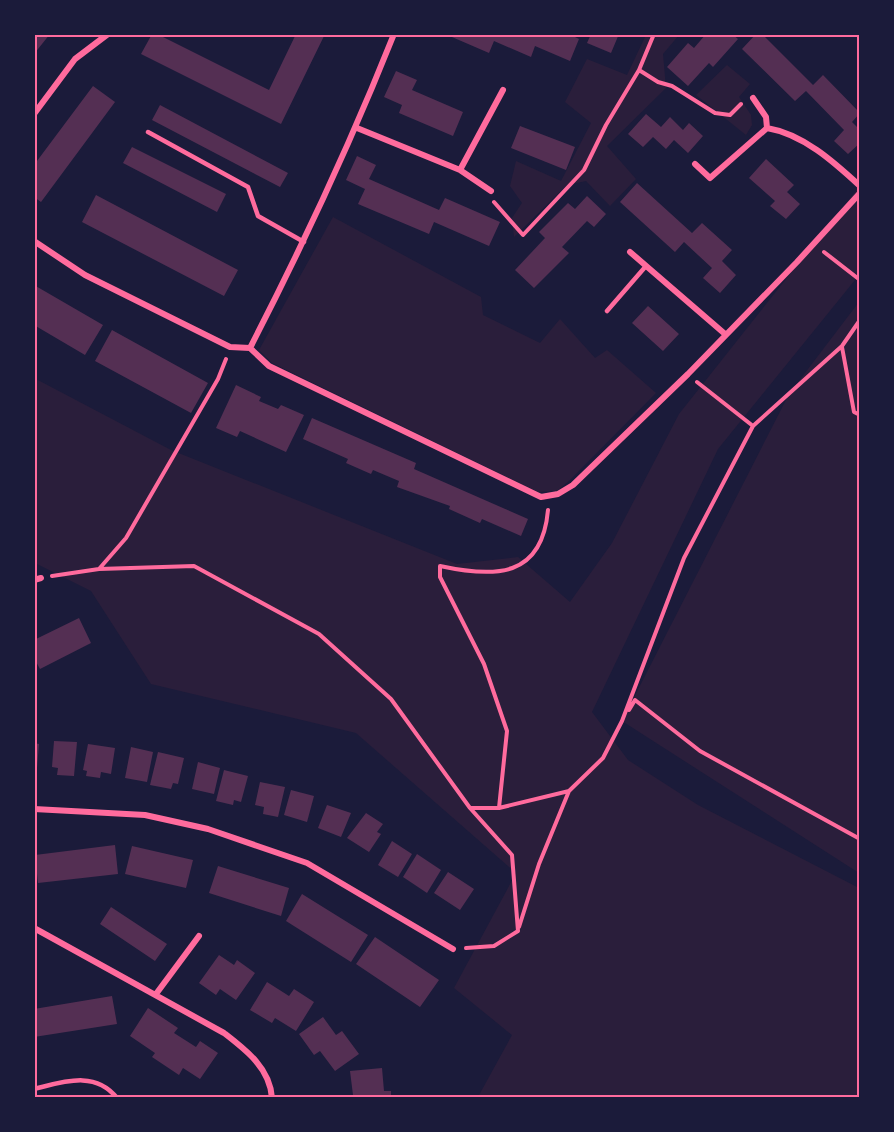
<svg xmlns="http://www.w3.org/2000/svg" width="894" height="1132" viewBox="0 0 894 1132" font-family="'Golos Text',sans-serif">
  <style>
    .green { fill: #2a1e3b }
    .building { fill: #542f53 }
    .lines { fill: none; stroke-linecap: round; stroke-linejoin: round }
    .path { stroke: #ff6b9d; stroke-width: 4 }
    .service { stroke: #ff6b9d; stroke-width: 4.5 }
    .minor { stroke: #ff6b9d; stroke-width: 6 }
    .neatline { fill: none; stroke: #ff6b9d; stroke-width: 2 }
  </style>
  <rect width="100%" height="100%" fill="#1b1b3a"/>
  <!-- green -->
  <path class="green" d="M 646,35 L 679,35 L 663,54 L 666,88 L 607,146 L 636,179 L 610,206 L 586,181 L 567,185 L 514,237 L 512,218 L 522,203 L 510,186 L 516,161 L 561,181 L 591,123 L 565,102 L 587,59 L 627,75 Z
    M 727,65 L 750,84 L 739,97 L 751,115 L 752,125 L 746,135 L 696,95 Z
    M 859,187 L 859,275 L 718,449 L 592,712 L 628,760 L 698,805 L 859,888 L 859,1097 L 478,1097 L 512,1035 L 454,988 L 516,873 L 356,733 L 151,684 L 91,591 L 35,563 L 34,378 L 171,450 L 457,564 L 518,557 L 570,602 L 612,543 L 679,414 Z
    M 333,217 L 481,297 L 483,315 L 540,343 L 560,319 L 595,358 L 607,350 L 656,393 L 570,480 L 557,491 L 538,492 L 272,363 L 259,350 Z
    M 859,302 L 859,873 L 622,721 L 789,394 Z"/>
  <!-- building -->
  <path class="building" d="M 34,34 L 50,34 L 34,54 Z
    M 152,34 L 157,34 L 269,90 L 296,34 L 325,34 L 281,124 L 141,54 Z
    M 445,34 L 569,34 L 579,39 L 570,61 L 535,46 L 531,57 L 494,41 L 489,53 Z
    M 591,34 L 619,34 L 611,53 L 587,43 Z
    M 706,34 L 732,34 L 738,39 L 713,67 L 709,63 L 688,86 L 667,67 L 688,43 L 694,48 Z
    M 756,34 L 762,34 L 813,85 L 823,75 L 860,113 L 852,122 L 860,130 L 860,143 L 848,154 L 834,141 L 844,130 L 806,91 L 795,101 L 742,49 Z
    M 396,71 L 417,80 L 412,90 L 463,112 L 453,136 L 399,113 L 402,105 L 384,97 Z
    M 93,86 L 115,102 L 41,202 L 34,197 L 34,165 Z
    M 160,105 L 288,173 L 280,187 L 152,120 Z
    M 646,114 L 661,127 L 670,117 L 683,130 L 689,123 L 703,136 L 688,153 L 674,140 L 666,149 L 653,137 L 643,147 L 628,134 Z
    M 520,126 L 575,147 L 566,170 L 511,148 Z
    M 132,147 L 226,194 L 217,212 L 123,163 Z
    M 357,156 L 376,165 L 369,179 L 439,210 L 445,198 L 500,222 L 489,246 L 434,222 L 429,234 L 358,204 L 365,189 L 346,180 Z
    M 766,159 L 794,185 L 787,192 L 800,204 L 786,219 L 770,206 L 775,201 L 749,178 Z
    M 637,183 L 692,233 L 702,223 L 732,250 L 722,261 L 736,275 L 720,293 L 703,278 L 712,268 L 684,242 L 675,252 L 620,202 Z
    M 96,195 L 238,270 L 224,296 L 82,222 Z
    M 587,196 L 606,214 L 594,227 L 587,221 L 562,247 L 569,253 L 534,288 L 515,270 L 545,238 L 539,232 L 568,203 L 575,209 Z
    M 34,285 L 103,325 L 85,355 L 34,325 Z
    M 648,306 L 679,334 L 663,351 L 632,323 Z
    M 112,330 L 208,383 L 191,413 L 95,361 Z
    M 236,385 L 261,397 L 259,401 L 278,409 L 281,405 L 304,415 L 286,452 L 240,431 L 237,437 L 216,428 Z
    M 312,418 L 416,463 L 414,469 L 528,519 L 521,536 L 482,519 L 480,523 L 449,509 L 450,506 L 397,487 L 399,481 L 373,470 L 371,474 L 346,463 L 348,459 L 303,439 Z
    M 79,618 L 91,643 L 40,669 L 34,658 L 34,640 Z
    M 54,741 L 77,742 L 74,776 L 57,775 L 58,768 L 52,767 Z
    M 34,743 L 39,744 L 37,768 L 34,768 Z
    M 88,744 L 115,748 L 111,774 L 101,772 L 100,778 L 86,776 L 87,771 L 83,770 Z
    M 131,747 L 153,752 L 147,782 L 125,778 Z
    M 158,752 L 184,758 L 178,784 L 173,783 L 171,789 L 150,785 Z
    M 198,762 L 220,768 L 214,794 L 192,789 Z
    M 224,770 L 248,776 L 241,802 L 234,800 L 233,805 L 216,801 Z
    M 260,782 L 285,787 L 278,817 L 263,814 L 264,807 L 255,805 Z
    M 291,790 L 314,796 L 307,822 L 284,815 Z
    M 327,805 L 351,813 L 341,837 L 318,828 Z
    M 366,813 L 383,824 L 377,832 L 381,834 L 369,852 L 347,838 Z
    M 392,841 L 412,854 L 398,877 L 378,865 Z
    M 115,845 L 118,874 L 38,883 L 35,855 Z
    M 132,846 L 193,860 L 186,888 L 125,874 Z
    M 417,854 L 441,870 L 427,893 L 403,877 Z
    M 218,866 L 289,888 L 281,916 L 209,893 Z
    M 448,872 L 474,889 L 460,910 L 434,893 Z
    M 302,894 L 368,935 L 351,962 L 286,921 Z
    M 111,907 L 167,944 L 155,961 L 100,924 Z
    M 375,937 L 439,980 L 420,1007 L 356,964 Z
    M 219,955 L 234,965 L 237,960 L 255,973 L 236,1000 L 220,989 L 216,995 L 199,983 Z
    M 267,982 L 289,996 L 294,989 L 314,1002 L 296,1031 L 275,1018 L 272,1023 L 250,1010 Z
    M 112,996 L 117,1024 L 34,1037 L 34,1009 Z
    M 148,1008 L 178,1028 L 174,1033 L 196,1047 L 200,1041 L 218,1053 L 200,1079 L 183,1068 L 179,1075 L 152,1057 L 155,1053 L 130,1036 Z
    M 323,1017 L 336,1035 L 342,1031 L 359,1054 L 335,1071 L 320,1051 L 314,1055 L 299,1034 Z
    M 382,1068 L 384,1091 L 391,1091 L 391,1098 L 353,1095 L 350,1071 Z"/>
  <g class="lines">
    <!-- path -->
    <path class="path" d="M 639,70 L 658,82 L 672,86 L 715,113 L 730,115 L 741,104
      M 494,202 L 523,235 L 584,170 L 606,125 L 639,70 L 654,34
      M 824,252 L 860,280
      M 842,347 L 854,412 L 860,415
      M 697,382 L 753,426
      M 99,569 L 126,538 L 218,379 L 226,359
      M 52,576 L 99,569 L 194,566 L 319,634 L 391,699 L 470,808 L 499,808 L 569,791 L 603,758 L 622,721 L 684,558 L 753,426 L 842,346 L 860,320
      M 629,710 L 635,700 L 700,751 L 860,839
      M 499,808 L 507,731 L 484,664 L 440,577 L 440,566 C 495,578 542,578 548,510
      M 519,927 L 539,864 L 569,791
      M 466,948 L 494,946 L 518,931 L 512,855 L 470,808"/>
    <!-- service -->
    <path class="service" d="M 148,132 L 248,187 L 258,216 L 304,242
      M 607,311 L 646,266
      M 34,1089 C 63,1082 95,1070 117,1098"/>
    <!-- minor -->
    <path class="minor" d="M 753,98 L 766,117 L 767,128 C 803,134 834,162 860,186
      M 34,114 L 75,59 L 108,34
      M 357,128 L 460,170 L 491,191
      M 695,164 L 710,178 L 767,128
      M 460,170 L 503,90
      M 34,241 L 85,275 L 230,347 L 250,348 L 269,366 L 541,497 L 558,494 L 573,485 L 688,374 L 797,262 L 860,193
      M 630,252 L 725,334
      M 250,348 C 303,245 351,142 394,34
      M 34,580 L 41,578
      M 34,809 L 145,815 L 208,829 L 307,863 L 453,949
      M 34,928 L 224,1033 C 246,1050 270,1068 272,1098
      M 156,994 L 199,936"/>
  </g>
  <!-- border -->
  <rect width="894" height="1132" fill="none" stroke="#1b1b3a" stroke-width="72"/>
  <rect x="36" y="36" width="822" height="1060" class="neatline"/>
</svg>
